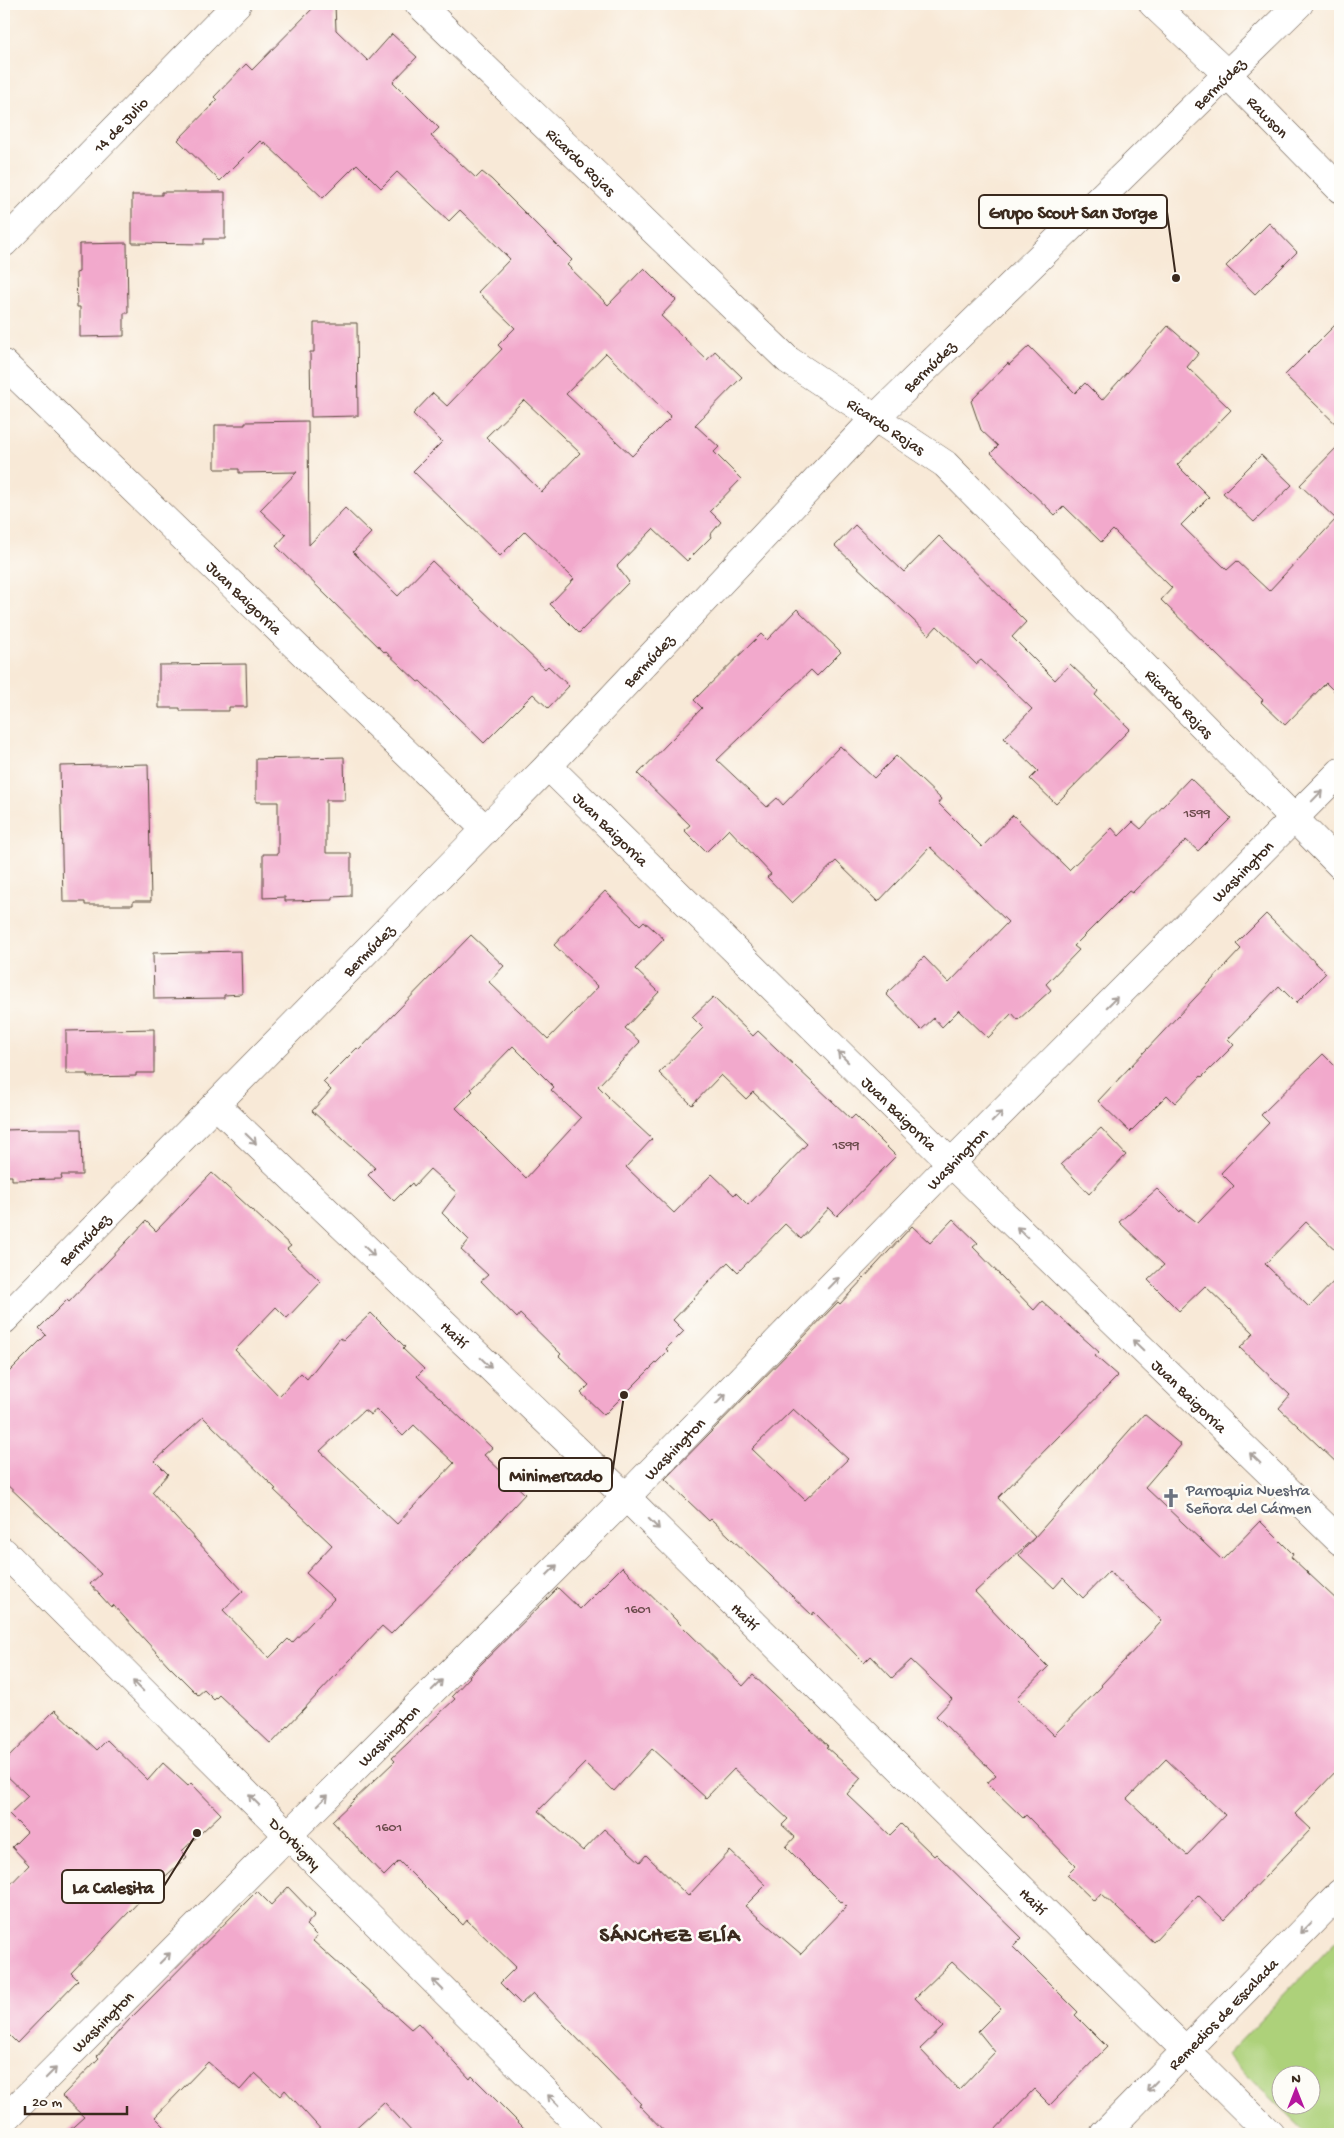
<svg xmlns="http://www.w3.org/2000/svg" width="1344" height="2138" viewBox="0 0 1344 2138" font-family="'Gochi Hand',sans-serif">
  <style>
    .green { fill: #add17a; stroke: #747e4c; fill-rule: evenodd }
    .building { fill: #f2a9cc; fill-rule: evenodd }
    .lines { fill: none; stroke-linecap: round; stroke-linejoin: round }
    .minor-casing { stroke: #57473a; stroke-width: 29 }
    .secondary-casing { stroke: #57473a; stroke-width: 29 }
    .minor { stroke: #fff; stroke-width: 28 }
    .secondary { stroke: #fff; stroke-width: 28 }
    .oneway { stroke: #a79f9a }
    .labels { text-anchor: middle; stroke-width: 5; stroke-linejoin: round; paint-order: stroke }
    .number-label { font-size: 14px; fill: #694a4a }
    .street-label { font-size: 16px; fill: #3b2a1e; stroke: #fdfcf7 }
    .worship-label { font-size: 16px; fill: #5b616d; stroke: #fdfcf7; text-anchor: start }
    .district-label { font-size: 21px; font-weight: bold; letter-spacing: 1px; fill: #3b2a1e; stroke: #fdfcf7 }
    .leader { fill: none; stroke: #3b2a1e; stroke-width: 2 }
    .callout-dot { fill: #3b2a1e; stroke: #fdfcf7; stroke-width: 2 }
    .callout { fill: #fdfcf7; stroke: #3b2a1e; stroke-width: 2 }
    .callout-label { font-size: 18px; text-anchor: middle; font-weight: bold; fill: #3b2a1e }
  </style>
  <rect width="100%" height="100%" fill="#fdfcf7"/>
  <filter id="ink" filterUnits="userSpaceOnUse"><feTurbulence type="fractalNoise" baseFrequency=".02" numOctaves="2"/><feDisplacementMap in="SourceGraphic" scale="10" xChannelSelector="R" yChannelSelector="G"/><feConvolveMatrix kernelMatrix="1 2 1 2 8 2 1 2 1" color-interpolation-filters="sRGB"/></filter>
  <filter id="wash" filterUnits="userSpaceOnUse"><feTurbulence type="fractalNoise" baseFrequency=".0096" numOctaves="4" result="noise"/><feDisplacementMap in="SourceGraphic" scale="20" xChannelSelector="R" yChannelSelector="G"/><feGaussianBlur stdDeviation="1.12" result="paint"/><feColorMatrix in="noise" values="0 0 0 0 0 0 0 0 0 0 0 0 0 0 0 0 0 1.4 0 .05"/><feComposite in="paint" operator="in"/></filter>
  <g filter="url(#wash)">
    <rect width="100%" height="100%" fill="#f8e9d7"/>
    <!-- green -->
    <path class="green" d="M 1340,1937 L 1340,2134 L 1308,2134 L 1226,2056 ZM 1282,2076 L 1312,2076 L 1312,2106 L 1282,2106 Z"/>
    <g id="blocks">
      <!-- building -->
      <path class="building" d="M 317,4 L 335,4 L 336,30 L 368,61 L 392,34 L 417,57 L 393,82 L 439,128 L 431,136 L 476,178 L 482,172 L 491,179 L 572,260 L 567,265 L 608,305 L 644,268 L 676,300 L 661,316 L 707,360 L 715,351 L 742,377 L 695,425 L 719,447 L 714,452 L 741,479 L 710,511 L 721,522 L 710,535 L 711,537 L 687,561 L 653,529 L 617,566 L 629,582 L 579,633 L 550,604 L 574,579 L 525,531 L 500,556 L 413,471 L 442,442 L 413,414 L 433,393 L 447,406 L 502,349 L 498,345 L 515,328 L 478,292 L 510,259 L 460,210 L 449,221 L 397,172 L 381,188 L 357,164 L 323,198 L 264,142 L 263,144 L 260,141 L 220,181 L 178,140 L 217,100 L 214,97 L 246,64 L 252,70 ZM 606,353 L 671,417 L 632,456 L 566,394 ZM 524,400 L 580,453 L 542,492 L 486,437 Z
        M 162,192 L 225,192 L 225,239 L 204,239 L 204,244 L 132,243 L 132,195 L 162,195 Z
        M 1269,223 L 1297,252 L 1255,294 L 1226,266 Z
        M 127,243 L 128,313 L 124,313 L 124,336 L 80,337 L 80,307 L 77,307 L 76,273 L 79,272 L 79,244 Z
        M 1340,320 L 1340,428 L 1285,375 Z
        M 314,323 L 357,323 L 358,416 L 311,417 L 310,352 L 314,352 Z
        M 1168,326 L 1199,353 L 1187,367 L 1231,410 L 1177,465 L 1209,497 L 1181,525 L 1227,570 L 1237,561 L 1269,591 L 1336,519 L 1300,485 L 1340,444 L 1340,697 L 1326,683 L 1285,725 L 1261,702 L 1263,700 L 1161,600 L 1172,588 L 1113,530 L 1101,542 L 1064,506 L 1055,515 L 991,453 L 998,446 L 981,430 L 971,401 L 1008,363 L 1009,365 L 1029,346 L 1075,393 L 1085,383 L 1102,400 Z
        M 308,421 L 309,545 L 345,508 L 371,533 L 353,552 L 398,596 L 432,561 L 545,669 L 548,666 L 569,686 L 548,708 L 533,694 L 484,743 L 420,681 L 418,682 L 385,651 L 384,652 L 276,546 L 286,535 L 260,510 L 297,472 L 239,473 L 239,469 L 215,469 L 215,425 L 245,425 L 245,422 Z
        M 1261,455 L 1292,485 L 1254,522 L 1223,493 Z
        M 855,525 L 904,572 L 939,536 L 1026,622 L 1012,637 L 1055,680 L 1070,664 L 1098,691 L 1095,695 L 1130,729 L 1056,804 L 1030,779 L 1038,771 L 1004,738 L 1032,709 L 981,660 L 976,664 L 937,626 L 929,635 L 835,546 Z
        M 797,609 L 841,652 L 817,676 L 811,670 L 717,760 L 767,807 L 777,798 L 783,805 L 840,746 L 874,778 L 896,756 L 941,799 L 938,803 L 982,847 L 1013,815 L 1069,870 L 1112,828 L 1119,836 L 1133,822 L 1141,829 L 1190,778 L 1231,818 L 1198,851 L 1186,840 L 1132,893 L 1129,891 L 1074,946 L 1079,950 L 1046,984 L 1051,990 L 1018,1020 L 1012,1013 L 988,1038 L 959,1010 L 942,1027 L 934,1018 L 921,1030 L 886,994 L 924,957 L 949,983 L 1008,922 L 930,847 L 878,902 L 836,861 L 792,903 L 767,877 L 771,874 L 729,829 L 706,852 L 684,830 L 690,825 L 638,774 L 702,708 L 694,700 L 761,634 L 767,640 Z
        M 246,664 L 247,707 L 229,707 L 229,711 L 180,711 L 180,708 L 159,708 L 159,665 Z
        M 344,757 L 345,800 L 326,800 L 326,853 L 351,853 L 351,896 L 333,897 L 333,900 L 285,901 L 285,897 L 263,898 L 263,854 L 278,854 L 278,802 L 256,802 L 256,759 Z
        M 148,764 L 151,901 L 133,901 L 133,905 L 85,905 L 85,902 L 63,902 L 60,766 Z
        M 605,891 L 640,925 L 644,921 L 664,939 L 635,969 L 659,992 L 625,1028 L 640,1042 L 598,1086 L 609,1097 L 608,1098 L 652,1139 L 626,1167 L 674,1213 L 712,1174 L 734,1195 L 736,1193 L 748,1205 L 807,1144 L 753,1092 L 746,1099 L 721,1075 L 692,1105 L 659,1073 L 703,1028 L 692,1017 L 713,997 L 753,1036 L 758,1031 L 851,1119 L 855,1115 L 896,1156 L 837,1216 L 829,1208 L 801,1239 L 785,1224 L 738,1272 L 728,1262 L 673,1320 L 684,1331 L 666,1349 L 668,1351 L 604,1415 L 581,1393 L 589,1385 L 559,1356 L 561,1354 L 520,1314 L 517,1318 L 481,1281 L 488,1275 L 461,1250 L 469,1240 L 442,1213 L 457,1193 L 430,1169 L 414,1186 L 412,1183 L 394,1201 L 368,1175 L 375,1168 L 312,1111 L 331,1090 L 323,1082 L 357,1048 L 359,1050 L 471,935 L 504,966 L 489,982 L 548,1039 L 598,987 L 554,945 ZM 513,1046 L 554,1087 L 551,1090 L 581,1118 L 526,1178 L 456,1108 L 473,1091 L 471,1089 Z
        M 1266,914 L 1326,973 L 1296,1003 L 1279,986 L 1228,1039 L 1234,1045 L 1202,1077 L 1201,1076 L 1175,1103 L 1167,1095 L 1130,1132 L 1098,1101 L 1241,949 L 1236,944 Z
        M 241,951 L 242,994 L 224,995 L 224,998 L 154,999 L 153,953 Z
        M 154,1029 L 154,1073 L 136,1073 L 136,1076 L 88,1077 L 88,1074 L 66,1074 L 66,1031 Z
        M 1323,1054 L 1340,1071 L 1340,1254 L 1306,1222 L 1265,1264 L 1309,1307 L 1340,1275 L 1340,1466 L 1279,1408 L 1290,1395 L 1240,1348 L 1254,1333 L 1205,1286 L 1179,1311 L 1148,1280 L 1164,1265 L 1119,1222 L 1157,1189 L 1180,1212 L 1181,1210 L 1198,1223 L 1234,1186 L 1221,1173 L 1269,1123 L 1261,1115 Z
        M 1101,1128 L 1126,1155 L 1089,1194 L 1061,1164 Z
        M 41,1129 L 81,1129 L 82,1175 L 61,1175 L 62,1179 L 12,1180 L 12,1176 L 4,1176 L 4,1130 Z
        M 212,1173 L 291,1246 L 287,1249 L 321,1282 L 287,1318 L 276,1307 L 235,1350 L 279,1396 L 301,1373 L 307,1379 L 340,1338 L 343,1340 L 371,1313 L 405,1347 L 403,1349 L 424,1369 L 417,1376 L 492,1448 L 484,1455 L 525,1494 L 468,1556 L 391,1634 L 382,1626 L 271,1744 L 219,1695 L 214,1700 L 204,1690 L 198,1695 L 169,1666 L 113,1605 L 111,1607 L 90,1584 L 101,1574 L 4,1482 L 4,1377 L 46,1335 L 39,1328 L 67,1300 L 69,1302 L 146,1221 L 156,1231 ZM 376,1409 L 403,1436 L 414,1425 L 454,1463 L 397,1524 L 320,1451 L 364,1410 L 371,1415 ZM 203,1417 L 276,1489 L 274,1490 L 332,1545 L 306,1573 L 334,1599 L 292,1643 L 288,1639 L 269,1658 L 223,1610 L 243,1591 L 152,1492 L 168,1474 L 155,1461 Z
        M 953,1219 L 978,1243 L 973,1247 L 1034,1310 L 1042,1301 L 1099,1352 L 1095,1356 L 1118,1376 L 998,1498 L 1035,1537 L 975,1592 L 1005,1624 L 1048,1667 L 1016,1698 L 1054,1735 L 1102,1686 L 1101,1685 L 1162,1621 L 1109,1571 L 1083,1598 L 1063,1578 L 1054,1588 L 1019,1555 L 1144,1414 L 1181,1445 L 1145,1487 L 1222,1560 L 1260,1521 L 1293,1554 L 1291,1557 L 1340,1603 L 1340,1767 L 1295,1814 L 1311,1829 L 1224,1920 L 1198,1895 L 1153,1942 L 1101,1893 L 1094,1901 L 1067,1875 L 1076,1866 L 1026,1815 L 1023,1818 L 987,1783 L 996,1775 L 936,1716 L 952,1699 L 911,1660 L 892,1678 L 871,1656 L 864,1663 L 814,1612 L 812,1615 L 711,1519 L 709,1521 L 665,1479 L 838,1302 L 840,1304 L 912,1226 L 930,1243 ZM 793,1409 L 848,1459 L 805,1500 L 752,1449 ZM 1166,1759 L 1225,1815 L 1187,1855 L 1127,1799 Z
        M 622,1567 L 743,1686 L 753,1675 L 828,1746 L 826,1747 L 861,1778 L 847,1794 L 890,1835 L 901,1824 L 934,1856 L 936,1854 L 1022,1938 L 1013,1947 L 1078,2012 L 1075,2015 L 1107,2047 L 1050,2105 L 1034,2089 L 991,2134 L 667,2134 L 639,2105 L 641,2104 L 533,1993 L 521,2004 L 500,1983 L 516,1967 L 467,1920 L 463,1925 L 399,1861 L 384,1876 L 332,1821 L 395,1761 L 392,1758 L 455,1699 L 452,1696 L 470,1677 L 469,1676 L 558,1588 L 580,1609 ZM 652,1749 L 706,1798 L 734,1769 L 788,1819 L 782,1825 L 795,1837 L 786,1847 L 846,1907 L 801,1954 L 745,1906 L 766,1885 L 730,1851 L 688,1896 L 646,1855 L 640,1862 L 604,1829 L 583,1851 L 538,1811 L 585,1763 L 614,1791 ZM 952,1962 L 1001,2008 L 978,2031 L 995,2052 L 959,2090 L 920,2049 L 943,2027 L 915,1998 Z
        M 55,1710 L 97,1750 L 107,1740 L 148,1780 L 163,1763 L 188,1786 L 191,1783 L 221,1814 L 182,1851 L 187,1857 L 149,1891 L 71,1973 L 78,1980 L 17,2043 L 4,2030 L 4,1891 L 29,1865 L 12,1847 L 27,1832 L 9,1814 L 28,1796 L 4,1773 L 4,1762 Z
        M 288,1887 L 315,1915 L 306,1925 L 317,1936 L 313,1941 L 411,2029 L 418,2023 L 470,2079 L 472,2076 L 530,2134 L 414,2134 L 384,2102 L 349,2134 L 325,2134 L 285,2090 L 280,2096 L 255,2073 L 240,2090 L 208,2062 L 155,2117 L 172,2134 L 65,2134 L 84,2117 L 62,2096 L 99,2058 L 97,2056 L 129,2020 L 257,1891 L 271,1905 Z"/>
    </g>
  </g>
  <g filter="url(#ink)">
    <use href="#blocks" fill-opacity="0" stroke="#57473a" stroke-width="1"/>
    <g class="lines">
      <!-- minor casing -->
      <g class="minor-casing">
        <g id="minor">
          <path id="s1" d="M 419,4 L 788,360 L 945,464 L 1340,865"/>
          <path id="s2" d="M 1153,4 L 1228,75 L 1340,189"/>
          <path id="s3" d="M 4,243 L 237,4"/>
          <path id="s4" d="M 4,364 L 486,830"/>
          <path id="s5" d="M 548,766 L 951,1163 L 1340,1541"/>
          <path id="s6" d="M 216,1105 L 626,1497 L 1270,2134"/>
          <path id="s7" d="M 588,2134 L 288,1835 L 626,1497 L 951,1163 L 1340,772"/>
          <path id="s8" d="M 1104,2134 L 1340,1893"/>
        </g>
      </g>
      <!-- secondary casing -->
      <g class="secondary-casing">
        <g id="secondary">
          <path id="s9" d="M 4,1320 L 548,766 L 875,418 L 1299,4"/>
          <path d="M 4,1552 L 288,1835 L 4,2120"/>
        </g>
      </g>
      <!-- minor -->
      <use href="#minor" class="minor"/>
      <!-- secondary -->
      <use href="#secondary" class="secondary"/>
    </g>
    <!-- one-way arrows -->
    <defs><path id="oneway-shaft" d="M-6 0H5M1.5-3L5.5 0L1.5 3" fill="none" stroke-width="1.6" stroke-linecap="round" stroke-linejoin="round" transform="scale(1.25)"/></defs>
    <g class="oneway">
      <use href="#oneway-shaft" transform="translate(1317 796) rotate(-46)"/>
      <use href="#oneway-shaft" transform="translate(1112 1002) rotate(-45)"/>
      <use href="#oneway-shaft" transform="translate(843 1057) rotate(-135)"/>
      <use href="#oneway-shaft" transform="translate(997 1117) rotate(-45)"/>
      <use href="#oneway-shaft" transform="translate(251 1139) rotate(44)"/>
      <use href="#oneway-shaft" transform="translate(1022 1232) rotate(-136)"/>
      <use href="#oneway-shaft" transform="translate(369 1251) rotate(44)"/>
      <use href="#oneway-shaft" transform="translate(834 1283) rotate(-46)"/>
      <use href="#oneway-shaft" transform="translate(1138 1345) rotate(-136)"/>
      <use href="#oneway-shaft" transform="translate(486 1363) rotate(44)"/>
      <use href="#oneway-shaft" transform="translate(721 1399) rotate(-46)"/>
      <use href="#oneway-shaft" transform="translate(1255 1458) rotate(-136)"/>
      <use href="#oneway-shaft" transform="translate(654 1524) rotate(45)"/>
      <use href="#oneway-shaft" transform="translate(552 1570) rotate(-45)"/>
      <use href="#oneway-shaft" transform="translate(437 1685) rotate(-45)"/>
      <use href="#oneway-shaft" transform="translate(138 1686) rotate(-135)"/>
      <use href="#oneway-shaft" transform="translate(254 1800) rotate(-135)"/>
      <use href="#oneway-shaft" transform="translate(323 1800) rotate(-45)"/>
      <use href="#oneway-shaft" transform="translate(1306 1928) rotate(134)"/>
      <use href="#oneway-shaft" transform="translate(165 1958) rotate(-45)"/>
      <use href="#oneway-shaft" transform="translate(438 1985) rotate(-135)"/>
      <use href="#oneway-shaft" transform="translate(51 2073) rotate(-45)"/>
      <use href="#oneway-shaft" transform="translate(1152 2086) rotate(134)"/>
      <use href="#oneway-shaft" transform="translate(553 2100) rotate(-135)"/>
    </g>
  </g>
  <!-- icons -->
  <defs>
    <g id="church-bare" transform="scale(1.5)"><path d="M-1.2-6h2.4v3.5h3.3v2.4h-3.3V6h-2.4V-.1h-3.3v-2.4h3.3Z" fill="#6b7280" stroke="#fdfcf7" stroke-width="2.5" paint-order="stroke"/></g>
  </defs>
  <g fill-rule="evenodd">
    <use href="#church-bare" x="1171" y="1498"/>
  </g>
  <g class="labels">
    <!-- number labels -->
    <g class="number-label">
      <text x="1197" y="817">1599</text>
      <text x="846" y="1149">1599</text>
      <text x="638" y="1613">1601</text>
      <text x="389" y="1831">1601</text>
    </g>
    <!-- street labels -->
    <g class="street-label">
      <text dy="6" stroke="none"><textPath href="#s9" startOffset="1734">Bermúdez</textPath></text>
      <text dy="6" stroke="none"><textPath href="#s2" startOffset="161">Rawson</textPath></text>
      <text dy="6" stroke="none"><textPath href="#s3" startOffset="166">14 de Julio</textPath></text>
      <text dy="6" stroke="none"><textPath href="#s1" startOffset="226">Ricardo Rojas</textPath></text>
      <text dy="6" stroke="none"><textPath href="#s9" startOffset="1329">Bermúdez</textPath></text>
      <text dy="6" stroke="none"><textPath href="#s1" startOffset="631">Ricardo Rojas</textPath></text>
      <text dy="6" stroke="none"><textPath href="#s4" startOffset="335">Juan Baigorria</textPath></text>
      <text dy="6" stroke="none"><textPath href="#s9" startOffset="922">Bermúdez</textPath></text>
      <text dy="6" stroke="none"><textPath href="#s1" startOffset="1036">Ricardo Rojas</textPath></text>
      <text dy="6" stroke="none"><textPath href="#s5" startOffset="89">Juan Baigorria</textPath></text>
      <text dy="6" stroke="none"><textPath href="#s7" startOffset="1780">Washington</textPath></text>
      <text dy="6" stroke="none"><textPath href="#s9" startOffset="519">Bermúdez</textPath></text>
      <text dy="6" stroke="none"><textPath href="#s5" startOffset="494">Juan Baigorria</textPath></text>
      <text dy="6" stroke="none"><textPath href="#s7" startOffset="1375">Washington</textPath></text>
      <text dy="6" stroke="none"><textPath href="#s9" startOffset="114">Bermúdez</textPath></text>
      <text dy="6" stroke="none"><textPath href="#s6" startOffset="331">Haití</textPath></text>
      <text dy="6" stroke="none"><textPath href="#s5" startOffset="899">Juan Baigorria</textPath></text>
      <text dy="6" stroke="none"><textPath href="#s7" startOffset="970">Washington</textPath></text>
      <text dy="6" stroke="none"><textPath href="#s6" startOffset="736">Haití</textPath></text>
      <text dy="6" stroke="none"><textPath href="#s7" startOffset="565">Washington</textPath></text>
      <text transform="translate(296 1843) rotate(45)" y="6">D'Orbigny</text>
      <text dy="6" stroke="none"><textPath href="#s6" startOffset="1141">Haití</textPath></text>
      <text dy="6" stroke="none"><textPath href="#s8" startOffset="169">Remedios de Escalada</textPath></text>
      <text transform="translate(102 2021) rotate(-45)" y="6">Washington</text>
    </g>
    <!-- worship labels -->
    <g class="worship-label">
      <text x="1186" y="1495">Parroquia Nuestra<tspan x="1186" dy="18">Señora del Cármen</tspan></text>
    </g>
    <!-- district labels -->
    <g class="district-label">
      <text x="670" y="1941">SÁNCHEZ ELÍA</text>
    </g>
  </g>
  <!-- callouts -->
  <path class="leader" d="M1176 278L1167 212M624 1395L612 1475M197 1833L164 1886"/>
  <g class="callout-dot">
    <circle cx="1176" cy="278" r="5"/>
    <circle cx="624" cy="1395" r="5"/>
    <circle cx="197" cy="1833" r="5"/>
  </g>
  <g class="callout">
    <rect x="979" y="195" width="188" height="33" rx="5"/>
    <rect x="499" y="1458" width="113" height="33" rx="5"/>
    <rect x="62" y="1870" width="102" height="33" rx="5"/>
  </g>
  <g class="callout-label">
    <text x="1073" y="218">Grupo Scout San Jorge</text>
    <text x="556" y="1481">Minimercado</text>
    <text x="113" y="1893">La Calesita</text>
  </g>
  <!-- margin -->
  <rect width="1344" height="2138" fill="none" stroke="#fdfcf7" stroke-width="20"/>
  <!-- north arrow -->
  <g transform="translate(1296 2090)"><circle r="24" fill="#fdfcf7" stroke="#afa8a0"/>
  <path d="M0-4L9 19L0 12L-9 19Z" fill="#b5179e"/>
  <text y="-8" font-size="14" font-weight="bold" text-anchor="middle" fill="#3b2a1e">N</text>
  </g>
  <!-- scale -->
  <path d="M25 2106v8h102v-8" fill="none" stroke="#3b2a1e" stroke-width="2.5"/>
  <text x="32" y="2106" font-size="15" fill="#3b2a1e" stroke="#fdfcf7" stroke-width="4" paint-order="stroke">20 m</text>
</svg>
